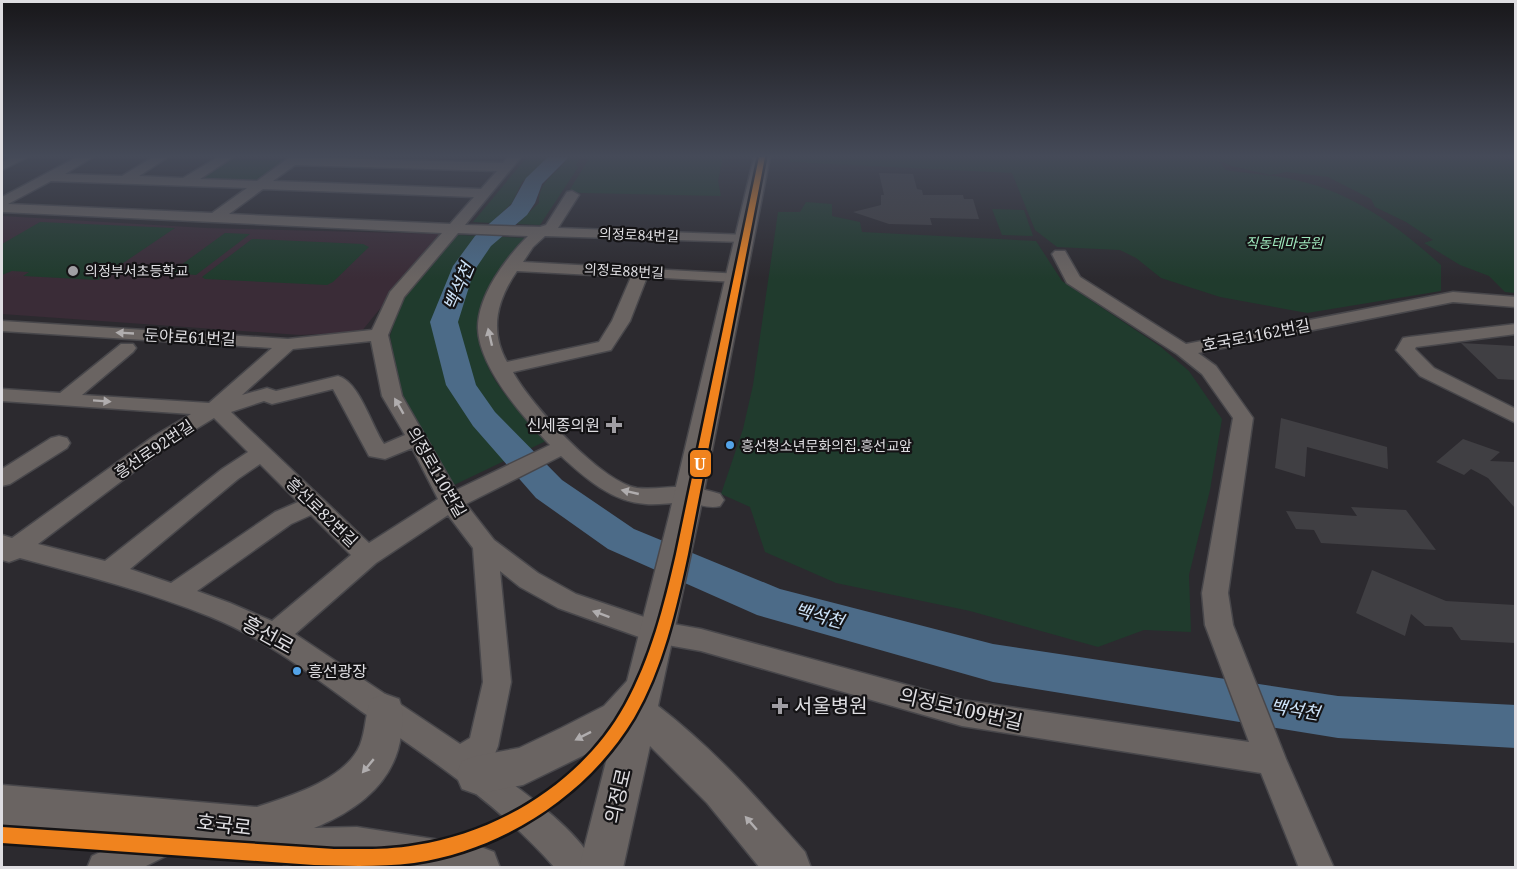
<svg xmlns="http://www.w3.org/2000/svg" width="1517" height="869" viewBox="0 0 1517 869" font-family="'Noto Serif','Noto Sans KR',serif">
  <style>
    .education { fill: #3a2c37 }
    .green { fill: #203b2d }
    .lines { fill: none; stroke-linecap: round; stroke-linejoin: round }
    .river { fill: #4c6b88; fill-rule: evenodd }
    .building { fill: #403f43 }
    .minor-casing { stroke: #48474b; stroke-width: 3 }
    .tertiary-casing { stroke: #48474b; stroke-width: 3 }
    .minor { fill: #6a6462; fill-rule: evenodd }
    .tertiary { fill: #6a6462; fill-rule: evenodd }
    .rail-1-casing { stroke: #141315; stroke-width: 5 }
    .rail-1 { fill: #f0831e; fill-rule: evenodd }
    .oneway { fill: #b0adae }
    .poi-dot { fill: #a09ea3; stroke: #141315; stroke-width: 2 }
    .bus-dot { fill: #53a3e8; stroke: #141315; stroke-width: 2 }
    .labels { text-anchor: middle; stroke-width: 4.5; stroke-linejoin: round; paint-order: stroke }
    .far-street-label { font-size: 14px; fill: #dedde1; stroke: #141315 }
    .far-park-label { font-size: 14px; font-style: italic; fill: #9fe8bd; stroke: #141315 }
    .far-poi-label { font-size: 14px; fill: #dedde1; stroke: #141315; text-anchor: start }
    .bus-label { font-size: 14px; fill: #dedde1; stroke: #141315; text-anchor: start }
    .street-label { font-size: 16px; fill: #dedde1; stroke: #141315 }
    .poi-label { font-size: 16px; fill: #dedde1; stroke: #141315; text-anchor: end }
    .near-bus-label { font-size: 16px; fill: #dedde1; stroke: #141315; text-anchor: start }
    .water-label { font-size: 18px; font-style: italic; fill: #cde3f9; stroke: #141315 }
    .near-street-label { font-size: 20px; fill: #dedde1; stroke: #141315 }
    .near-poi-label { font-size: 20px; fill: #dedde1; stroke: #141315; text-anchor: start }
    .line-badge { stroke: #141315; stroke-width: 2 }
    .badge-label { font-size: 16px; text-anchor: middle; font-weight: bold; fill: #fff }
  </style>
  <rect width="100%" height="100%" fill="#2c2a2f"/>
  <!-- education -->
  <path class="education" d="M 2,216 L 206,228 L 441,234 L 361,332 L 300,335 L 2,314 Z"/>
  <!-- green -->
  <path class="green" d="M 527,157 L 552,157 L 522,182 L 512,203 L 491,223 L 473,222 Z
    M 569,157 L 581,157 L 576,166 L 579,166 L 540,225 L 517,224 L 539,203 C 538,180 558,174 569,157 Z
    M 590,157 L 723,157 L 718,181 L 721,196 L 581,193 L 569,191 Z
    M 791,157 L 1500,157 L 1515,162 L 1515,293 L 1505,292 L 1489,276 L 1460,265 L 1424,243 L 1433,240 L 1406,222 L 1375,207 L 1371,199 L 1328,177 L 1287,172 L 1270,175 L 1232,166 L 1218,160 L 1226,170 C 1250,174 1276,175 1300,181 C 1355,194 1400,228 1441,265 L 1441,291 L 1307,313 L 1220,297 L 1161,278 L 1136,258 L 1120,250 L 1057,247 L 1035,230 L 1012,173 L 790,162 Z
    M 225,159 L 293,161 L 259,185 L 186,182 Z
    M 806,202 L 832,204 L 832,216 L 860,222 L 862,232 L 1036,241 L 1062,281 L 1161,347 L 1189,371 L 1222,419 L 1210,490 L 1189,575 L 1191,632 L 1144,630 L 1098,647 L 970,611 L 836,583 L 765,552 L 750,507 L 721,494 L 743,429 L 753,385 L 778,212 L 800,212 Z
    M 992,209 L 1024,210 L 1033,236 L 1002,235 Z
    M 40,222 L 175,228 L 98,280 L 23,276 L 29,272 L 12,271 L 2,275 L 2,244 Z
    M 225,233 L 250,234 L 196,275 L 170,273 Z
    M 457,235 L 527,238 C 520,252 480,324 480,333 C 481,378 520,411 548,440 L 450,487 L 401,396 L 390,336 L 402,298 Z
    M 252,239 L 363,244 L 369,247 L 333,282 L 327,285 L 205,279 L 202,277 Z"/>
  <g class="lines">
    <!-- river -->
    <path class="river" d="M 548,157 L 569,157 L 542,184 L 535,203 L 527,215 L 491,246 L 474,271 L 458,322 L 476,385 L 495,412 L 562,480 L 634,529 L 780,589 L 993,644 L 1338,696 L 1516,705 L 1516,748 L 1338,738 L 993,682 L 757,615 L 608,549 L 536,498 L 473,426 L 446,385 L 430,322 L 453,266 L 475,236 L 511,205 L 526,178 Z"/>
  </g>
  <!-- building -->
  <path class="building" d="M 879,173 L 913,174 L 917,189 L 922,190 L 923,195 L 963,195 L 964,199 L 973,199 L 979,219 L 930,218 L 932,225 L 889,224 L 853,212 L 881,205 L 881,195 L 884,195 Z
    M 1461,343 L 1515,346 L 1515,380 L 1498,379 Z
    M 1281,418 L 1387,447 L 1388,469 L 1307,447 L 1305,477 L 1275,468 Z
    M 1463,439 L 1500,452 L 1490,461 L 1515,462 L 1515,508 L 1488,478 L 1471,469 L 1464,475 L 1436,462 Z
    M 1351,507 L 1406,510 L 1436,550 L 1321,543 L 1314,530 L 1296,529 L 1286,511 L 1357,516 Z
    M 1372,570 L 1446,601 L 1515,605 L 1515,643 L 1461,640 L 1452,627 L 1425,626 L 1411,614 L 1405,636 L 1356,613 Z"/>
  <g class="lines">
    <!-- minor casing -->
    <g class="minor-casing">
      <path id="minor" d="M 11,157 L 28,157 L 2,170 L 2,162 Z
        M 77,157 L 93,157 L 65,174 L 122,176 L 153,157 L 168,157 L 139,176 L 183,178 L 218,157 L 233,157 L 200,179 L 257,181 L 290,157 L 503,163 L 508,157 L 521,157 L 465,225 L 540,227 L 546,225 L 567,192 L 572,191 L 579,195 L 558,228 L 748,235 L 750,238 L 743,242 L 545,236 L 533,247 L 523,262 L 741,274 L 743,277 L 741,280 L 735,282 L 647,277 L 630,321 L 611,350 L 513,372 C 530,404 601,482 637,488 C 654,490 671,486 688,487 C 699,488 710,491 720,494 L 724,500 L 720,506 C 709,509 700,504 688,503 C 674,502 660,505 646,504 C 612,502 585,478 561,456 L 466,504 L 494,540 L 538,573 L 576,594 L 656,621 L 701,629 L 962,700 L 1249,742 L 1205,625 L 1202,593 L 1233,418 L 1202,374 L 1177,354 L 1067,283 L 1052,254 L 1055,251 L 1065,251 L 1080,277 L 1186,344 L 1453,292 L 1516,297 L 1516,307 L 1453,302 L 1198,353 L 1216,366 L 1253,418 L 1228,593 L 1233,625 L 1286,759 L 1334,868 L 1299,868 L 1261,773 L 962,726 L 701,651 L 656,643 L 558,608 L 520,587 L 500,571 L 511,682 L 498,746 L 494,756 L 485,763 C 518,789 580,829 596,868 L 555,868 C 500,805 429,758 361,711 C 313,676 266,639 211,617 C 149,592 84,575 20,558 L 9,562 L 2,560 L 2,535 L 12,538 L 154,436 L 191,414 L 2,401 L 2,389 L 60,393 L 121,344 L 133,344 L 136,348 L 133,352 L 82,395 L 209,403 L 272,348 L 2,331 L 2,321 L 288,339 L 372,330 L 390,292 L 442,233 L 2,212 L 2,197 ZM 295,165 L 497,171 L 481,189 L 273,181 ZM 51,181 L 247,188 L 212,213 L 8,204 ZM 263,189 L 474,197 L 450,224 L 229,214 ZM 458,233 L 528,236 C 506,258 478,295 478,328 C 479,368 523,417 550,445 L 456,490 L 402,396 L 388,335 L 404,297 ZM 517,271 L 631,277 L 612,321 L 599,342 L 507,362 C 489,330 497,300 517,271 ZM 371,341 L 382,396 L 405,435 L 384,444 C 372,427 359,381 338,376 L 276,391 L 267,388 L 242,395 L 293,349 ZM 333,389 L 369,456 L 385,459 L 412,448 L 438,499 L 369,543 L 231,412 L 264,401 L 272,404 ZM 214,418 L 248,452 L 222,469 L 105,561 L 38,544 L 168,446 ZM 260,464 L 298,502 L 275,512 L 171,583 L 130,569 L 238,479 ZM 311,515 L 351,555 L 272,621 L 230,603 L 197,591 L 291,524 ZM 448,515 L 473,548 L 483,682 L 470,738 L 460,744 L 295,634 L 376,563 Z
        M 1516,324 L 1516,334 L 1416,347 L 1415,349 L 1434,368 L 1516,409 L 1516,423 L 1420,376 L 1396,350 L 1403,338 L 1409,337 Z
        M 59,436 L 67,438 L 70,443 L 67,448 L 10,484 L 2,486 L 2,469 L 51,438 Z
        M 186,811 L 198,816 L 203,828 L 198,840 L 142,868 L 87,868 L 92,856 Z"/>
    </g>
    <!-- tertiary casing -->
    <g class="tertiary-casing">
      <path id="tertiary" d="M 754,157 L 770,157 L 699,516 L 658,706 C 714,749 759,800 805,852 L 811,868 L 760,868 L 707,803 L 650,746 L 623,868 L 579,868 L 611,742 L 523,785 L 476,794 L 462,789 L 456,775 L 462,761 L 476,756 L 519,748 L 561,728 L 604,706 L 627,681 L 669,516 Z
        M 385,694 L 399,699 C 404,712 403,721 401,735 C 395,783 356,811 314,828 L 357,827 L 478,846 L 494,852 L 500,868 L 291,868 L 254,849 L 2,826 L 2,785 L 257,807 C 290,796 345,780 360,745 C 366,730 365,714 371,699 Z"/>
    </g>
    <!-- minor -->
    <use href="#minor" class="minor"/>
    <!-- tertiary -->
    <use href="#tertiary" class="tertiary"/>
    <!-- rail-1 casing -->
    <g class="rail-1-casing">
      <path id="rail-1" d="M 759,157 L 765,157 L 688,554 C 676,610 663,668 634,718 C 588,795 503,850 414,863 C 381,867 347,866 314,865 L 2,843 L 2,827 L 334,849 C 362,849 389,850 416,845 C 500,832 583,781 625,705 C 651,658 664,606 676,554 Z"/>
    </g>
    <!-- rail-1 -->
    <use href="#rail-1" class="rail-1"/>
  </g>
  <!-- one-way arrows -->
  <defs><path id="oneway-solid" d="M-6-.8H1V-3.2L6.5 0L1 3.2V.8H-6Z" transform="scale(1.5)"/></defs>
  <g class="oneway">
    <use href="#oneway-solid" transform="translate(125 333) rotate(-177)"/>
    <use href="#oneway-solid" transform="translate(490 337) rotate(-103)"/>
    <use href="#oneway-solid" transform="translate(102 401) rotate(4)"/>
    <use href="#oneway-solid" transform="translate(399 406) rotate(-120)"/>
    <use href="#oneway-solid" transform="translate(630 492) rotate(-167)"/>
    <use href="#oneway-solid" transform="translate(601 614) rotate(-160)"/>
    <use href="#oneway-solid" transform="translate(583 736) rotate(153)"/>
    <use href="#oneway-solid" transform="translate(368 766) rotate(130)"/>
    <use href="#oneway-solid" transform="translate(751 823) rotate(-131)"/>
  </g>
  <!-- sky -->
  <linearGradient id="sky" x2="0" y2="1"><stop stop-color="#18171a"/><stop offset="0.56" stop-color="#454a58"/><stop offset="1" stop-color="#454a58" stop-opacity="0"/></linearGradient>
  <rect width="1517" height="279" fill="url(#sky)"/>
  <!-- markers -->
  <g class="poi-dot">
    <circle cx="73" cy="271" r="6"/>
    <path d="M611 416h6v6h6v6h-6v6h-6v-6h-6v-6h6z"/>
    <path d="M777 697h6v6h6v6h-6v6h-6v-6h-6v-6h6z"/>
  </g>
  <g class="bus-dot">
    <circle cx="730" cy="445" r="5"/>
    <circle cx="297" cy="671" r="5"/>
  </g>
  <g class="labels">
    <!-- far-street labels -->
    <g class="far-street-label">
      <text transform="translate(639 235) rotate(2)" y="5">의정로84번길</text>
      <text transform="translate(624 271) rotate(3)" y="5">의정로88번길</text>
    </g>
    <!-- far-park labels -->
    <g class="far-park-label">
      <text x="1284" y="248">직동테마공원</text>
    </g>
    <!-- far-poi labels -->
    <g class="far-poi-label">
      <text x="85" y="276">의정부서초등학교</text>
    </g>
    <!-- bus labels -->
    <g class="bus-label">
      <text x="741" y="451">흥선청소년문화의집.흥선교앞</text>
    </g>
    <!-- street labels -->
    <g class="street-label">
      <text transform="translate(1256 335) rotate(-11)" y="6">호국로1162번길</text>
      <text transform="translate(190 337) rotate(3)" y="6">둔야로61번길</text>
      <text transform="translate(154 449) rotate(-34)" y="6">흥선로92번길</text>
      <text transform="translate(437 472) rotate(60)" y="6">의정로110번길</text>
      <text transform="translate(322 512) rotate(44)" y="6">흥선로82번길</text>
    </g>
    <!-- poi labels -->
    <g class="poi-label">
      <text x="600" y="431">신세종의원</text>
    </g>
    <!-- near-bus labels -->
    <g class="near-bus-label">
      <text x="308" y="677">흥선광장</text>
    </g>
    <!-- water labels -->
    <g class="water-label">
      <text transform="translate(459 287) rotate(-67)" y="6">백석천</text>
      <text transform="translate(819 616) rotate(15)" y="6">백석천</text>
      <text transform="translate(1295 710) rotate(9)" y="6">백석천</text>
    </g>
    <!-- near-street labels -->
    <g class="near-street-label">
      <text transform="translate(268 635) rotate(29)" y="7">흥선로</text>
      <text transform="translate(961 709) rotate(13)" y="7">의정로109번길</text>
      <text transform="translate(618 796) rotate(-77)" y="7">의정로</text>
      <text transform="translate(224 825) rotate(7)" y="7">호국로</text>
    </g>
    <!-- near-poi labels -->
    <g class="near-poi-label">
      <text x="794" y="713">서울병원</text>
    </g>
  </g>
  <rect class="line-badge" x="689" y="449" width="23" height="29" rx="6" fill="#f0831e"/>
  <g class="badge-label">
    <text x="700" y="470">U</text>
  </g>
  <!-- border -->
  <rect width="1517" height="869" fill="none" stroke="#dedde1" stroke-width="6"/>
</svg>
